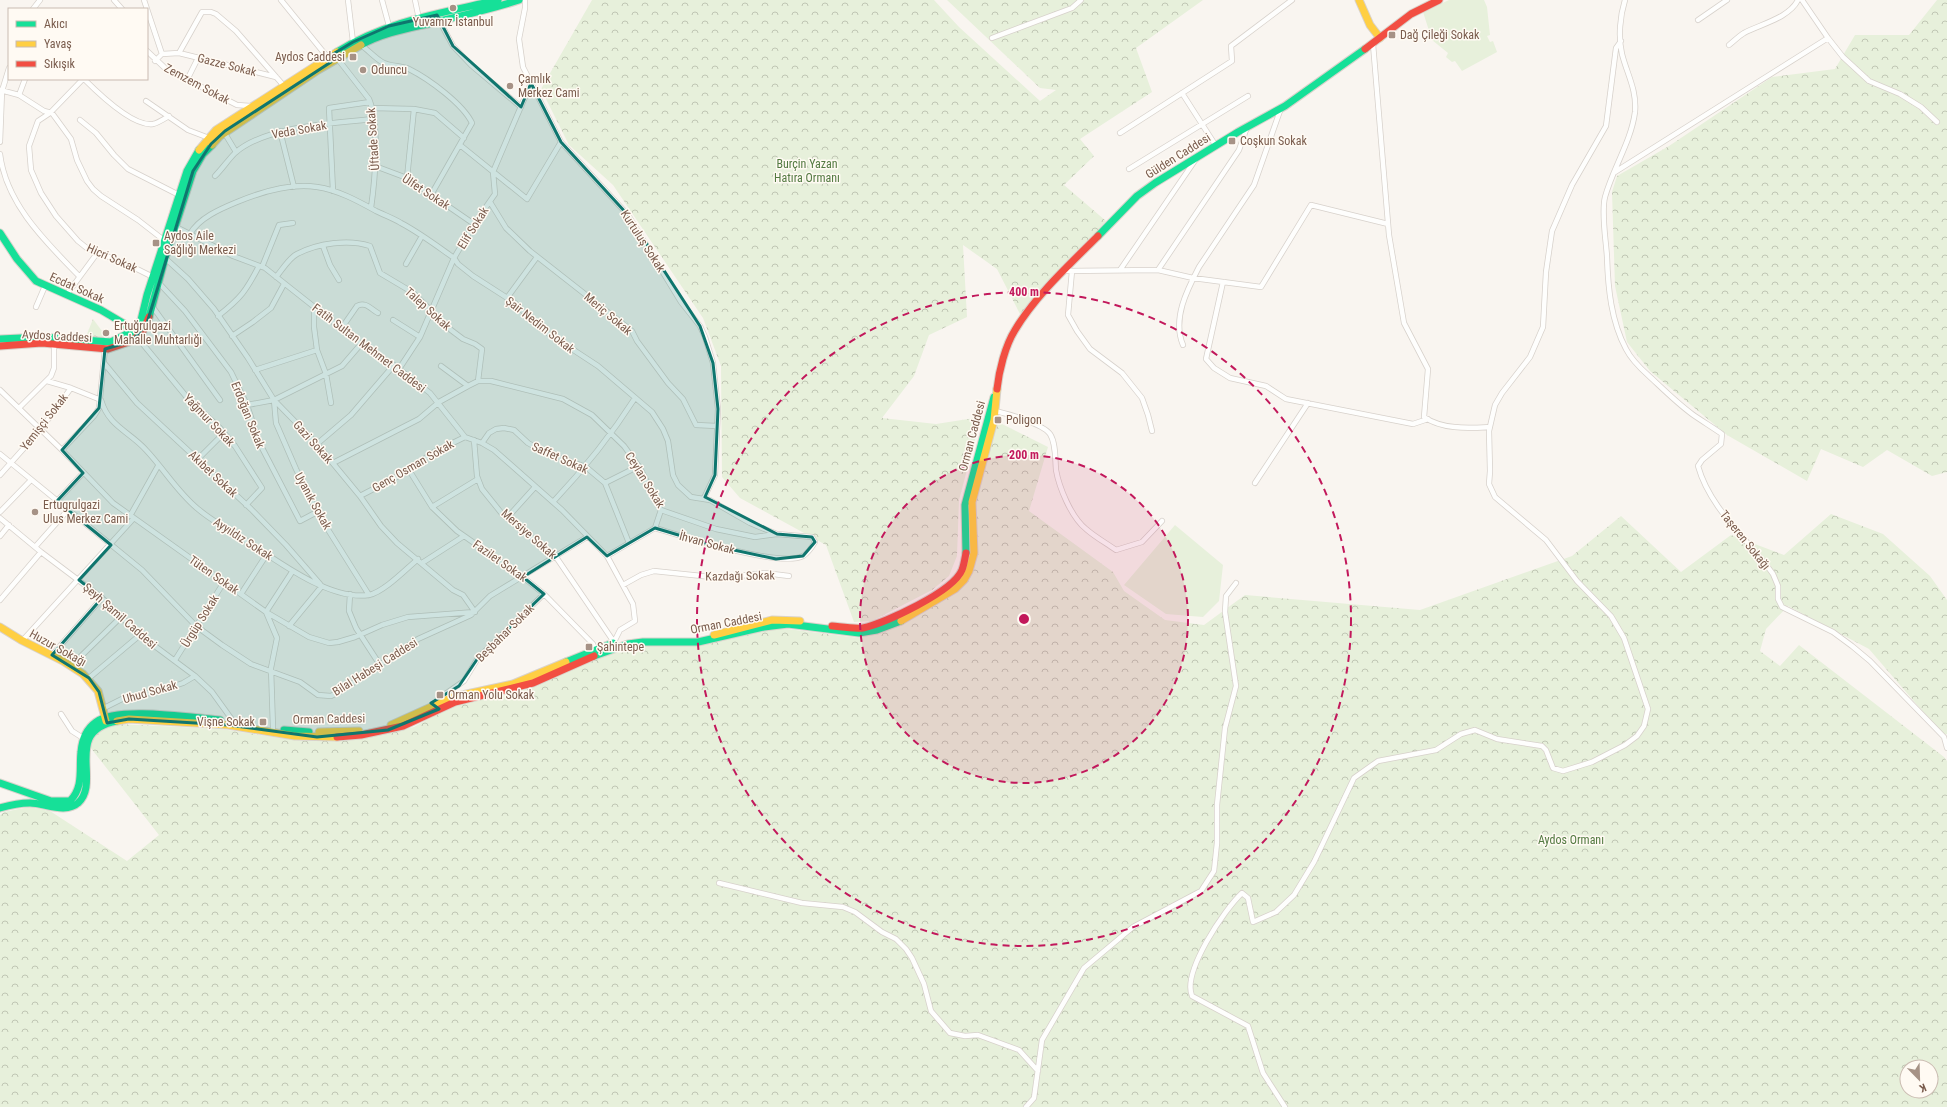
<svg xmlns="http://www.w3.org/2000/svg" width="1947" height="1107" viewBox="0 0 1947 1107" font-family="'Roboto Condensed',sans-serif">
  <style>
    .forest { fill: url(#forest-crowns); fill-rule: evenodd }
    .garden { fill: #e7f0db }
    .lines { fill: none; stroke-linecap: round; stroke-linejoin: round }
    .street-casing { stroke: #d7d1cb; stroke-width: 6 }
    .fast-casing { stroke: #d9d2cb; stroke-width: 9 }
    .slow-casing { stroke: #d9d2cb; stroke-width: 9 }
    .jam-casing { stroke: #d9d2cb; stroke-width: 9 }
    .street { stroke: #fefefd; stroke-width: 4.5 }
    .fast { stroke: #16e098; stroke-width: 7 }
    .slow { stroke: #ffcf43; stroke-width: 7 }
    .jam { stroke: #f24e42; stroke-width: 7 }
    .marked { fill: #0f766e; fill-opacity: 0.2; stroke: #0f766e; stroke-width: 3; stroke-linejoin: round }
    .ring { fill: none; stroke: #c2185b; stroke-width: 2; stroke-dasharray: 7 5 }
    .poi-dot { fill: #a69286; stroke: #fffaf3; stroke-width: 1.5 }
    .labels { text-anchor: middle; stroke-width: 3; stroke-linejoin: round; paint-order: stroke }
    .poi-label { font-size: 12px; fill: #7a5c4d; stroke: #fffaf3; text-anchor: start }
    .street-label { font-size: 12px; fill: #7a5c4d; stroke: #fffaf3 }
    .park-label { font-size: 12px; fill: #537a41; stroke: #fffaf3 }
    .centre { fill: #c2185b; stroke: #fffaf3; stroke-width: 2 }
    .ring-label { font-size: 12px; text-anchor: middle; font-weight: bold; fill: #c2185b; stroke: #fffaf3; stroke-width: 3; stroke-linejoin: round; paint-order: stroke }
  </style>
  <defs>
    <pattern id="forest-crowns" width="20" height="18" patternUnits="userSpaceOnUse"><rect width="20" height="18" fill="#e7f0db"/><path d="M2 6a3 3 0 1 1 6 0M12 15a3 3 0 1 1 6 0" fill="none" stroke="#c0c6b4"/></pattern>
  </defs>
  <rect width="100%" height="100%" fill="#f9f5f0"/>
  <!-- forest -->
  <path class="forest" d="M 592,0 L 934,0 L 959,27 L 1040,101 L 1056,90 L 1040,88 L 947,0 L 1203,0 L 1136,48 L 1152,92 L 1080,139 L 1094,156 L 1064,185 L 1106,221 L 1020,314 L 997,269 L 963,245 L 967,317 L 929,335 L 914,376 L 882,418 L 936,424 L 981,417 L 959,500 L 957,556 L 949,576 L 932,590 L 872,621 L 854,622 L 826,545 L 740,498 L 722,477 L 721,366 L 703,318 L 613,185 L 569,145 L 541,89 Z
    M 1937,0 L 1947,0 L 1947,472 L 1932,476 L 1887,450 L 1863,467 L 1821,449 L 1807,481 L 1727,435 L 1650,371 L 1627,342 L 1615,286 L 1612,192 L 1617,176 L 1669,146 L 1772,77 L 1835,69 L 1855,35 L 1909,35 Z
    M 93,319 L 108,339 L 85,339 Z
    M 998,422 L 1048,447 L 1029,511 L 1113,572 L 1124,591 L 1165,620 L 1204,625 L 1245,595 L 1420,610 L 1572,556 L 1621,516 L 1681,572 L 1731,535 L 1784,555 L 1831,514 L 1883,534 L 1930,576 L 1947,600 L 1947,734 L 1943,735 L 1869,649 L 1788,606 L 1766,629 L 1760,651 L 1780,666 L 1799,645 L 1944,757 L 1947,761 L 1947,1107 L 0,1107 L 0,815 L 4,812 L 29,807 L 50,811 L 127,861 L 159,835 L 90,747 L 93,738 L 101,730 L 118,724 L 221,729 L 293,740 L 323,741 L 355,740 L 414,727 L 441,712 L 457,705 L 528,689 L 605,654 L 627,648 L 642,646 L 697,646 L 766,629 L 779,628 L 859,638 L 925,610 L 959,586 L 970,561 L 971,509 ZM 1907,1067 L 1931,1067 L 1931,1091 L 1907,1091 Z"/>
  <!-- garden -->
  <path class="garden" d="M 1449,0 L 1484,0 L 1487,7 L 1490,35 L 1487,36 L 1490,42 L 1493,41 L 1497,52 L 1462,71 L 1455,61 L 1452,62 L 1446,57 L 1448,53 L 1432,40 L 1423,12 Z
    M 1175,525 L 1223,565 L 1219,601 L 1203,617 L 1166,614 L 1124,585 Z"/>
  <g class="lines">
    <!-- street casing -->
    <g class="street-casing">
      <path id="street" d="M 114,0 L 122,9
        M 144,0 L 162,54
        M 281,0 L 329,59
        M 348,0 L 353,42
        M 382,0 L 389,26
        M 415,0 L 419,19
        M 525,0 L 525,8 L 519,39 L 523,67 L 561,142 L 628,215 L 681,302 L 700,326 L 705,337 L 713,363 L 718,409 L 715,475 L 704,498
        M 1625,0 C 1620,16 1618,37 1622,54 C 1627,74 1637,90 1635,112 C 1631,142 1613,168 1605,197 C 1601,213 1606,240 1607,257 C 1608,288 1611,321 1626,349 C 1631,359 1640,368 1649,376 C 1663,389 1677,403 1692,414 C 1702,421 1712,427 1722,434 L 1721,444 L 1702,460 L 1698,466 C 1710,509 1748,539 1773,574 L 1778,586 L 1778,599 L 1782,607 L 1833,632 L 1852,646 L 1870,661 L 1944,737 L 1947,748
        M 1802,0 L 1828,38
        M 33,9 L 40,0
        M 439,20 L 453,46 L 471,65 L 521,107
        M 1698,20 L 1727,0
        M 992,38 L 1072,8 L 1081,0
        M 1373,44 L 1389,235 L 1404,323 L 1428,369 L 1424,417 C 1443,430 1469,428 1490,427
        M 361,45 C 368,50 375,58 382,62 C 390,67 401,65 409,69 C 429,79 463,104 472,123 L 431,195
        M 1729,45 C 1734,41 1739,36 1744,33 C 1761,24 1789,18 1798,0
        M 147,51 L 166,69 L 237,105 L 251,106
        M 179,53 L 276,77
        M 337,58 L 369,99 C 380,125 375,180 371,208
        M 155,61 L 162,54 L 179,53 L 202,12 L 211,12 L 216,14 L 236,31 L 284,86
        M 83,79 L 50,113 L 38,121 L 29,146 L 31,170 L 41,193 L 56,216 L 78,241 L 88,249 L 125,263 L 153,277
        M 84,79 C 97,92 133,127 153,124 C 158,123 164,119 169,116
        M 187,80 L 198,58
        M 0,90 L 19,95 L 44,111 L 52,113 L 71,139 L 77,160 L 87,181 L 93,189 L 101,196 L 138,220 L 165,241
        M 1182,93 L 1216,146
        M 19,95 L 25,79
        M 146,101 L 188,130 L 209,138
        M 372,108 L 414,109 L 435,113 L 464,138
        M 80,120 L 96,133 L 114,155 L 128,169 L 179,195
        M 280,131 L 294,187
        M 224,132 L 236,152
        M 1120,133 L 1232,61 L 1231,46 L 1292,0
        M 0,142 L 2,91 L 9,68
        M 460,145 L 527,199 L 561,142
        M 0,154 C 6,204 46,242 79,276
        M 375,166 L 407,178 L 474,224
        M 1129,169 L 1248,96
        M 1615,172 L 1828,38 L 1843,57 L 1869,81 L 1900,94 L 1921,107 L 1937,122
        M 215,176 C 222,169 228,160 235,153 C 265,126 335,123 374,119
        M 407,178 L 414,109
        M 333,191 L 329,108 L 370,102
        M 490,202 L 506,228 L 530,251 L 632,331 L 637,341 L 668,383 L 683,399 L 696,425 L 717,426
        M 174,226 L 233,256 L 265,268 L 361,344 L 399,369 L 430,393 L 465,437 L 482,443 L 494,450 L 562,510 L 607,556 L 633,604 L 635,621 L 620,630 L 614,642 L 556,557 L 503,515 L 482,489 L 477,476 L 474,440
        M 190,234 C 199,218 220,209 237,202 C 261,192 290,183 317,187 C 338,190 358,201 376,211 C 384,215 393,218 401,223 C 420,233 437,246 454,258 L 458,264 L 473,276 L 515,303 L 540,328 L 598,366 L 652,412 L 663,429 L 668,441 L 673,475 L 678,485 L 691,497 L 710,500 L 750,523 L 777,534 L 812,537 L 815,542 C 812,547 808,553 803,556 C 780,568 682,536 655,528 L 607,556
        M 323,246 L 330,265 L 339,280
        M 406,264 L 422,236
        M 262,267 L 279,225 L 293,223
        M 1120,270 L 1196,159
        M 1158,270 L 1239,150 L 1247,127
        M 1064,271 L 1158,270 L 1193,278 L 1261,287 L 1311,205 L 1388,224
        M 1072,271 L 1068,315 L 1077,331 L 1090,349 L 1122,373 L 1142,398 L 1148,415 L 1152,431
        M 276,277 C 282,270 289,258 297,254 C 318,243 349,239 370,246 L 380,273 L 412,292 L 451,330 L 463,339 L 475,344 L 482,349 L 478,381
        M 158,282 L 185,311 L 231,372 L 247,405 L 259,442 L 300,521 L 317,512
        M 1223,282 L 1206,359 L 1214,368 L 1230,378 L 1266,386 L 1286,399 L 1413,424 L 1428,419
        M 67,294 L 98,252
        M 507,298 L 537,257
        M 152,306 L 220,400
        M 36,307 L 45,286
        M 314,308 L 314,327 L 317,350 L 326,374 L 331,403
        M 218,316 C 241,298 246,291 259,266
        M 393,320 L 420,337
        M 341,329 L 357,306 C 365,301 371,309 378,313
        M 232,336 L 253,322 L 271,308 L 284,284
        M 137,337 L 190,401 L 219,427 L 235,446 L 262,488 L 246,505
        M 1183,345 C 1172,319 1187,290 1199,267 L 1254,185 L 1281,108
        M 104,363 L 137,403 L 251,509 L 286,545 L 320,584
        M 441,366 L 468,386
        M 399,369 L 420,337 L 454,258 L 474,224 L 495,194 L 493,172 L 531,83
        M 255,370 L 317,350
        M 71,388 L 101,400 C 109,427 129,431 146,450 C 164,469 178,493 198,509 C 212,521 229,530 244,539 C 276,560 329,601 369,595 C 384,592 406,569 418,559
        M 0,390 L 62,450 L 113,503 L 266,612 L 309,637 L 329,643 L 338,642 L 355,637 L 382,625 L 408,617 L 475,612 L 463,595 L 453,590 L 397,543 L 381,526 L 360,496 L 317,444 L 274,400 L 248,358 L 214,309 L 188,279 L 165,258
        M 274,400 L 276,423 L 296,469 L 317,512 L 369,595
        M 247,405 L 274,400 L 342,366 L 361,344
        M 19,408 L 51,376 L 54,368 L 54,344
        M 994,411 C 1006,413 1043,424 1050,434 C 1056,443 1055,459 1056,470 C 1059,487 1071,517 1086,529 C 1095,537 1106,543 1116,550 L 1142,542 L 1162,521
        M 482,443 L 489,433 L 496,429 L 504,428 L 514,430 L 528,443 L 542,451 L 586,467 L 605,483 L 629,543
        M 317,444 L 351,415 L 394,365
        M 62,450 L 94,416 L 99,408 L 105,349
        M 0,454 L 142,570 L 196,626 L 222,645 L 251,664 L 300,682 L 318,695 L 331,696 L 341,691 L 418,639 L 471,615 L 490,596 L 587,537
        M 197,460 L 224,433
        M 333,463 L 419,419 L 439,402 L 468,386 L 478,381 L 491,381 L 563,399 L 592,415 L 624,446 L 640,468 L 661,510 L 716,529 L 755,537 L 777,534
        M 409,470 L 432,507 L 457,531 L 523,577 L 544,594 L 593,644 L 595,649
        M 0,475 L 41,429 L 71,388 L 47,381
        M 605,483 L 639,466
        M 1255,483 L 1308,403
        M 360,496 L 404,473 L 434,452 L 465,437
        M 57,501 L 83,473
        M 553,502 C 585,468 610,437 635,398
        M 432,507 L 478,479
        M 0,512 L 31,480
        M 130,516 L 158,466
        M 0,518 L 41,552 L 102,598 L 140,635 L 195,676 L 212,692 L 233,721
        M 507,518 L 535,487
        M 655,528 L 661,510
        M 0,536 L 9,525
        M 35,547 L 68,510
        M 422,563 L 464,536
        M 623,585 L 641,575 L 654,571 L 721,578 L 765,573 L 789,576
        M 241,594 L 267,554
        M 350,594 L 349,611 L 356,628 L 380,665
        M 0,600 L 41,552
        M 289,626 L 322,586
        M 22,641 L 134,518
        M 52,655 L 102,598
        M 175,660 L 224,582
        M 71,666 L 122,616
        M 89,678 L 140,635
        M 434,705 L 438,699 L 464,681 L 478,658 L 544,594
        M 104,708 L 122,699 L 163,690 L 183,683 L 195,676
        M 61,714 L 72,731 L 83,738
        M 273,728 L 271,668 L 277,638 L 266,612 L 292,572
        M 719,883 L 802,903 L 843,907 L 855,912 L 882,932 L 896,939 L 906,949 L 912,958 L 924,984 L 931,1011 L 950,1033 L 965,1036 L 978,1035 L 1019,1050 L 1038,1071
        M 1026,1107 L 1034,1098 L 1042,1040 L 1084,968 L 1133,927 L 1201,891 L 1214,871 L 1217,843 L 1217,805 L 1225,728 L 1236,686 L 1225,612 L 1226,596 L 1236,583
        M 1285,1107 L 1263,1073 L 1248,1026 L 1192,996 C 1182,972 1224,910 1242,893 L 1248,898 L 1253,922 L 1276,912 L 1294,895 L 1314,862 L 1354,778 L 1378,761 L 1436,750 L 1461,734 L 1475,730 L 1497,739 L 1542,746 L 1546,750 L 1553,768 L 1563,771 L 1592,762 L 1625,745 L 1637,736 L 1644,726 L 1648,709 L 1624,638 L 1611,616 L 1577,581 L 1546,540 L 1495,497 L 1489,484 L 1490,471 L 1489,431 L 1495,405 L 1502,393 L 1530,357 L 1543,327 L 1546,272 L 1552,231 L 1572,185 L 1606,126 L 1616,48 L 1621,41"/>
    </g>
    <!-- fast casing -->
    <g class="fast-casing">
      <path id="fast" d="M 361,45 C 384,32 411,28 436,22 C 464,15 492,9 519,0
        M 337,52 C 386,21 442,13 498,0
        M 0,233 L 17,259 L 36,281 L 101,310 L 123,323 L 135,335
        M 1098,236 L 1137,196 L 1155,183 L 1238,132 L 1285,106 L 1365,49
        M 149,317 L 165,258 L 193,171 L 203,154 L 212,145
        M 0,339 L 42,337 L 111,342 L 131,332 L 141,320 L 147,295 L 187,171 L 199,150
        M 966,553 L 965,505 L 994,397
        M 594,656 L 628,644 L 643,642 L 698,642 L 764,627 L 788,624 L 859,633 L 877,630 L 901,621
        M 566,662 L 613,643
        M 284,730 L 309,732
        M 0,783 L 51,801 L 70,801 C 84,787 79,769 81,752 C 82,740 86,729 96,722 C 118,706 192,718 220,720
        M 0,808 C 10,805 20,803 30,803 C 44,803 66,814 78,803 C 102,782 62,731 117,721"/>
    </g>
    <!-- slow casing -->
    <g class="slow-casing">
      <path id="slow" d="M 1359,0 L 1370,25 L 1380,38
        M 212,145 L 220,136 L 318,70 L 361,45
        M 199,150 L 216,130 L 337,52
        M 901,621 L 955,589 L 964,580 L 969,571 L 974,553 L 972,502 L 994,420 L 997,389
        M 0,627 L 21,640 L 63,661 L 83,674 L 98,691 L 106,721
        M 714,635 L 772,620 L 800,621
        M 117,721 L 129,719 L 228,725 L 295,736 L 337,737
        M 391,725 L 453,697 L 513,684 L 566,662
        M 319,732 L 359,731"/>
    </g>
    <!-- jam casing -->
    <g class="jam-casing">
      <path id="jam" d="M 1365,49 L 1411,14 L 1439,0
        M 0,346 L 42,343 L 108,349 L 132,341 L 143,331 L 149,317
        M 997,389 C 999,371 1005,346 1015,330 C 1036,295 1069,265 1098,236
        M 832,626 C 842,627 853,629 863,628 C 885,623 953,592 962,570 C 964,565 965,558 966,553
        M 337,737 L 361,735 L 403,726 L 455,702 L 533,683 L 594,656"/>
    </g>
    <!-- street -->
    <use href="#street" class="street"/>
    <!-- fast -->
    <use href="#fast" class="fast"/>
    <!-- slow -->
    <use href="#slow" class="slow"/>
    <!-- jam -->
    <use href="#jam" class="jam"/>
  </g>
  <!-- marked area -->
  <path class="marked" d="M 437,15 L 453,46 L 521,107 L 531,83 L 561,142 L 628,215 L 700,326 L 713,363 L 718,409 L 715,475 L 705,497 L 777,534 L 812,537 L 815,542 L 803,556 L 776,559 L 715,546 L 655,528 L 607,556 L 587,537 L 523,577 L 544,594 L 478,658 L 459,686 L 431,703 L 439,709 L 388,730 L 317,737 L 228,725 L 129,719 L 107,723 L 99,692 L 89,678 L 52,655 L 102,598 L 79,580 L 111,545 L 57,501 L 83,473 L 62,450 L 99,408 L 105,349 L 132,341 L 147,323 L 193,171 L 211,144 L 225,131 L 331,62 L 328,57 L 353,42 L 389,26 Z"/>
  <!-- distance rings -->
  <circle cx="1024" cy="619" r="164" fill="#c2185b" fill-opacity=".12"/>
  <g class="ring">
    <circle cx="1024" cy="619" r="164"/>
    <circle cx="1024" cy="619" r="327"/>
  </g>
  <!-- markers -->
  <g class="poi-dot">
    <circle cx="453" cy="8" r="4"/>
    <rect x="1388" y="31" width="8" height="8" rx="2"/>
    <rect x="349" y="53" width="8" height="8" rx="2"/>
    <circle cx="363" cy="70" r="4"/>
    <circle cx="510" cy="86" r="4"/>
    <rect x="1228" y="137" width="8" height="8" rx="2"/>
    <rect x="152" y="239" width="8" height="8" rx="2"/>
    <circle cx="106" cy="333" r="4"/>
    <rect x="994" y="416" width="8" height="8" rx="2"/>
    <circle cx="35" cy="512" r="4"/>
    <rect x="585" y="643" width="8" height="8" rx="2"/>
    <rect x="436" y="691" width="8" height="8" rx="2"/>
    <rect x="259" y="718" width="8" height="8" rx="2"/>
  </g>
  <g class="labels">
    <!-- poi labels -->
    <g class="poi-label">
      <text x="453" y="26" text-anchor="middle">Yuvamız İstanbul</text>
      <text x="1400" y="39">Dağ Çileği Sokak</text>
      <text x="345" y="61" text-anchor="end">Aydos Caddesi</text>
      <text x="371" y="74">Oduncu</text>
      <text x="518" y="83">Çamlık<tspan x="518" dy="14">Merkez Cami</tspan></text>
      <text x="1240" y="145">Coşkun Sokak</text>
      <text x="164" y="240">Aydos Aile<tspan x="164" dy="14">Sağlığı Merkezi</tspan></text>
      <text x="114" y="330">Ertuğrulgazi<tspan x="114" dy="14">Mahalle Muhtarlığı</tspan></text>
      <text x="1006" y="424">Poligon</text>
      <text x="43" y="509">Ertugrulgazi<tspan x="43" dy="14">Ulus Merkez Cami</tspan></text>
      <text x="597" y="651">Şahintepe</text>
      <text x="448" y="699">Orman Yolu Sokak</text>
      <text x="255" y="726" text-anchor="end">Vişne Sokak</text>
    </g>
    <!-- street labels -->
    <g class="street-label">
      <text transform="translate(227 65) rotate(14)" y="4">Gazze Sokak</text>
      <text transform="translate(197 84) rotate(28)" y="4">Zemzem Sokak</text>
      <text transform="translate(299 130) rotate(-10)" y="4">Veda Sokak</text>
      <text transform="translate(373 139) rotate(-94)" y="4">Üftade Sokak</text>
      <text transform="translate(1178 156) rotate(-32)" y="4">Gülden Caddesi</text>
      <text transform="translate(426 192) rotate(33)" y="4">Ülfet Sokak</text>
      <text transform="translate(473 228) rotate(-58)" y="4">Elif Sokak</text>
      <text transform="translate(643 241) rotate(57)" y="4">Kurtuluş Sokak</text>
      <text transform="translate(112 258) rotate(24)" y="4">Hicri Sokak</text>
      <text transform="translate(77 288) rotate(24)" y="4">Ecdat Sokak</text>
      <text transform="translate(428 309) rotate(42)" y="4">Talep Sokak</text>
      <text transform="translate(608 314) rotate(40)" y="4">Meriç Sokak</text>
      <text transform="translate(540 325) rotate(38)" y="4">Şair Nedim Sokak</text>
      <text transform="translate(57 336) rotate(3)" y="4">Aydos Caddesi</text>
      <text transform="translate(369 348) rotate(37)" y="4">Fatih Sultan Mehmet Caddesi</text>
      <text transform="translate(248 415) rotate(68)" y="4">Erdoğan Sokak</text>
      <text transform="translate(209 420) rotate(46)" y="4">Yağmur Sokak</text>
      <text transform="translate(44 422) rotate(-52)" y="4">Yemişçi Sokak</text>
      <text transform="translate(972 436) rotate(-75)" y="4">Orman Caddesi</text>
      <text transform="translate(313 442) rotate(48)" y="4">Gazi Sokak</text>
      <text transform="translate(560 458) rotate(24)" y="4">Saffet Sokak</text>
      <text transform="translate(413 466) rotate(-30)" y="4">Genç Osman Sokak</text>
      <text transform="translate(213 474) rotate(43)" y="4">Akıbet Sokak</text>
      <text transform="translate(645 480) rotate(58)" y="4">Ceylan Sokak</text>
      <text transform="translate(313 501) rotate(61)" y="4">Uyanık Sokak</text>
      <text transform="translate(529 534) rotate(41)" y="4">Mersiye Sokak</text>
      <text transform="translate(243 539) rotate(33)" y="4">Ayyıldız Sokak</text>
      <text transform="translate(1745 540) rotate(51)" y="4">Taşeren Sokağı</text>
      <text transform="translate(707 543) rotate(15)" y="4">İhvan Sokak</text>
      <text transform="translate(500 561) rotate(35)" y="4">Fazilet Sokak</text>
      <text transform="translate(214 575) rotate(35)" y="4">Tüten Sokak</text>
      <text transform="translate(740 576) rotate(-1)" y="4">Kazdağı Sokak</text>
      <text transform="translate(120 616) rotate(41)" y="4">Şeyh Şamil Caddesi</text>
      <text transform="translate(200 621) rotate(-58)" y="4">Ürgüp Sokak</text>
      <text transform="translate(726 623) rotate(-11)" y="4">Orman Caddesi</text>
      <text transform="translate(505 633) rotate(-45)" y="4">Beşbahar Sokak</text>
      <text transform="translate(58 648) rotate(29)" y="4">Huzur Sokağı</text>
      <text transform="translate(375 667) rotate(-32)" y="4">Bilal Habeşi Caddesi</text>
      <text transform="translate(150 692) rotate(-16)" y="4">Uhud Sokak</text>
      <text transform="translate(329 719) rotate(-1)" y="4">Orman Caddesi</text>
    </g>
    <!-- park labels -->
    <g class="park-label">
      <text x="807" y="168">Burçin Yazan<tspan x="807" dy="14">Hatıra Ormanı</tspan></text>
      <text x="1571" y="844">Aydos Ormanı</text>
    </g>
  </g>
  <circle cx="1024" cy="619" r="6" class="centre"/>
  <g class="ring-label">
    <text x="1024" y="296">400 m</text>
    <text x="1024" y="459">200 m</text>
  </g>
  <!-- legend -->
  <rect x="8" y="8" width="140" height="72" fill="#fffaf3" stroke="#cabbb1"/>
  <rect x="16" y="21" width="20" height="6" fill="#16e098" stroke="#cabbb1"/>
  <text x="44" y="28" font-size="12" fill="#7a5c4d">Akıcı</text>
  <rect x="16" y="41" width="20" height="6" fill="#ffcf43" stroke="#cabbb1"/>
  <text x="44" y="48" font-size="12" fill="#7a5c4d">Yavaş</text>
  <rect x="16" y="61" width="20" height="6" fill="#f24e42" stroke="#cabbb1"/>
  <text x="44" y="68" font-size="12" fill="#7a5c4d">Sıkışık</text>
  <!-- north arrow -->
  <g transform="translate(1919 1079) rotate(157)"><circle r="19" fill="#fffaf3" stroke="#cabbb1"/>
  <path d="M0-3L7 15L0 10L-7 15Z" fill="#a69286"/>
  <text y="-6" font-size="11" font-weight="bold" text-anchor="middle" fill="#7a5c4d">K</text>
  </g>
</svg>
